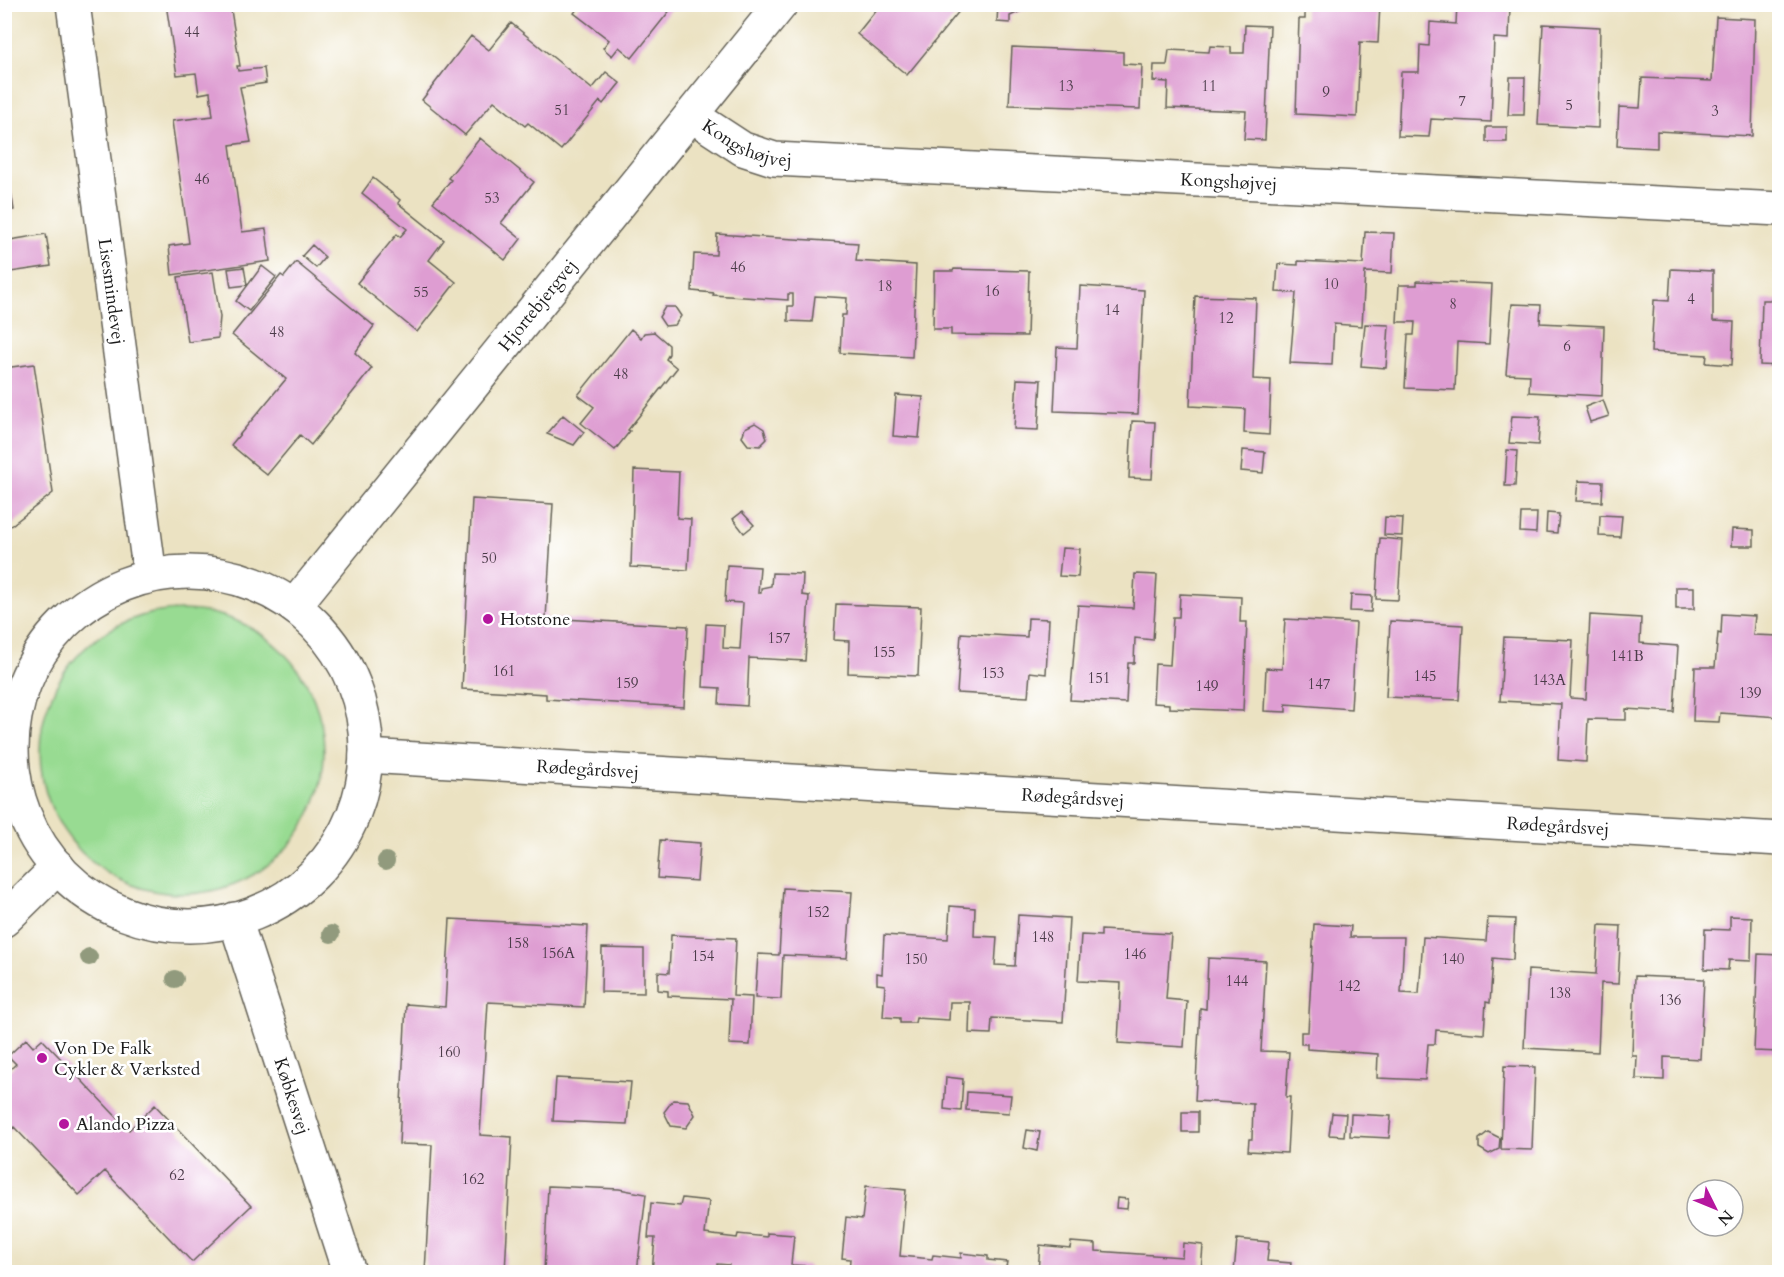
<svg xmlns="http://www.w3.org/2000/svg" width="1784" height="1277" viewBox="0 0 1784 1277" font-family="Cardo,serif">
  <style>
    .green { fill: #98db92; stroke: #5a7c57; stroke-width: 1.5 }
    .building { fill: #de9dd2 }
    .lines { fill: none; stroke-linecap: round; stroke-linejoin: round }
    .minor-casing { stroke: #646156; stroke-width: 36 }
    .minor { stroke: #fff; stroke-width: 33 }
    .tree { fill: #919a7d }
    .poi-dot { fill: #b5179e; stroke: #fff; stroke-width: 2 }
    .labels { text-anchor: middle; stroke-width: 5; stroke-linejoin: round; paint-order: stroke }
    .number-label { font-size: 15px; fill: #4c3c4a }
    .street-label { font-size: 18px; fill: #1c1c1c; stroke: #fff }
    .poi-label { font-size: 18px; fill: #1c1c1c; stroke: #fff; text-anchor: start }
  </style>
  <rect width="100%" height="100%" fill="#fff"/>
  <filter id="ink" filterUnits="userSpaceOnUse"><feTurbulence type="fractalNoise" baseFrequency=".0167" numOctaves="2"/><feDisplacementMap in="SourceGraphic" scale="12" xChannelSelector="R" yChannelSelector="G"/><feConvolveMatrix kernelMatrix="1 2 1 2 8 2 1 2 1" color-interpolation-filters="sRGB"/></filter>
  <filter id="wash" filterUnits="userSpaceOnUse"><feTurbulence type="fractalNoise" baseFrequency=".008" numOctaves="4" result="noise"/><feDisplacementMap in="SourceGraphic" scale="24" xChannelSelector="R" yChannelSelector="G"/><feGaussianBlur stdDeviation="1.35" result="paint"/><feColorMatrix in="noise" values="0 0 0 0 0 0 0 0 0 0 0 0 0 0 0 0 0 1.4 0 .05"/><feComposite in="paint" operator="in"/></filter>
  <g filter="url(#wash)">
    <rect width="100%" height="100%" fill="#ebe2c2"/>
    <!-- green -->
    <path class="green" d="M40 752a142 142 0 1 1 284 0a142 142 0 1 1-284 0Z"/>
    <g id="blocks">
      <!-- building -->
      <path class="building" d="M 166,4 L 230,4 L 240,66 L 237,66 L 238,71 L 264,68 L 266,83 L 240,87 L 251,142 L 230,145 L 242,232 L 266,229 L 270,261 L 172,275 L 169,246 L 189,243 L 172,121 L 213,116 L 210,92 L 199,94 L 196,73 L 177,75 Z
        M 581,4 L 675,4 L 632,58 L 619,47 L 612,56 L 603,48 L 609,40 L 574,13 Z
        M 881,4 L 965,4 L 907,75 L 857,34 Z
        M 998,4 L 1036,4 L 1010,16 L 1010,23 L 997,22 Z
        M 1305,4 L 1380,4 L 1378,43 L 1360,42 L 1357,117 L 1296,114 L 1299,19 L 1305,19 Z
        M 1457,4 L 1510,4 L 1509,39 L 1494,38 L 1491,122 L 1431,119 L 1429,137 L 1398,136 L 1401,72 L 1419,72 L 1420,45 L 1429,46 L 1430,22 L 1456,24 Z
        M 1716,17 L 1755,19 L 1752,136 L 1657,131 L 1657,148 L 1617,146 L 1619,107 L 1640,108 L 1642,78 L 1712,81 Z
        M 511,23 L 592,89 L 606,72 L 620,83 L 603,104 L 600,101 L 561,150 L 528,123 L 525,126 L 494,101 L 465,135 L 422,100 L 471,36 L 489,50 Z
        M 1543,24 L 1600,27 L 1598,128 L 1538,125 Z
        M 1245,25 L 1270,26 L 1265,140 L 1244,139 L 1246,111 L 1167,108 L 1168,82 L 1153,81 L 1154,65 L 1167,65 L 1169,50 L 1209,52 L 1210,46 L 1231,47 L 1231,53 L 1244,53 Z
        M 1012,47 L 1123,52 L 1123,64 L 1142,65 L 1140,109 L 1009,105 Z
        M 1776,56 L 1780,56 L 1780,78 L 1775,78 Z
        M 1510,77 L 1525,77 L 1524,115 L 1508,115 Z
        M 1486,127 L 1507,127 L 1507,142 L 1486,142 Z
        M 480,138 L 534,182 L 501,223 L 521,239 L 505,260 L 433,202 L 451,180 L 448,178 Z
        M 4,149 L 14,210 L 4,212 Z
        M 373,178 L 400,200 L 398,203 L 444,240 L 429,260 L 456,282 L 417,332 L 357,283 L 397,234 L 400,237 L 407,229 L 362,193 Z
        M 1365,232 L 1394,233 L 1392,273 L 1365,272 L 1362,326 L 1334,324 L 1332,365 L 1290,363 L 1296,293 L 1276,292 L 1278,264 L 1298,265 L 1298,261 L 1363,264 Z
        M 46,234 L 51,266 L 4,273 L 4,241 Z
        M 717,234 L 858,243 L 856,261 L 916,265 L 912,357 L 840,353 L 842,315 L 846,315 L 847,298 L 815,296 L 812,322 L 788,321 L 788,306 L 793,306 L 793,294 L 788,294 L 788,300 L 713,295 L 714,293 L 692,291 L 694,254 L 716,255 Z
        M 312,245 L 325,257 L 316,268 L 302,256 Z
        M 296,262 L 374,326 L 355,353 L 372,368 L 311,445 L 300,435 L 267,475 L 231,445 L 286,379 L 232,335 L 281,275 L 284,277 Z
        M 262,266 L 276,277 L 249,311 L 236,301 Z
        M 244,267 L 247,285 L 231,287 L 228,269 Z
        M 954,269 L 1029,271 L 1027,336 L 951,335 L 951,329 L 933,329 L 934,271 L 953,271 Z
        M 1671,269 L 1713,271 L 1713,321 L 1734,322 L 1732,365 L 1706,363 L 1707,355 L 1651,352 L 1654,300 L 1669,301 Z
        M 213,272 L 220,317 L 218,338 L 188,342 L 178,277 Z
        M 1417,281 L 1492,284 L 1489,344 L 1457,342 L 1455,390 L 1405,388 L 1408,335 L 1414,335 L 1415,322 L 1397,322 L 1399,285 L 1417,285 Z
        M 1080,286 L 1144,290 L 1138,414 L 1054,411 L 1057,347 L 1077,348 Z
        M 1195,296 L 1256,298 L 1253,379 L 1271,380 L 1269,435 L 1244,433 L 1245,409 L 1190,406 Z
        M 1762,300 L 1780,300 L 1780,366 L 1760,365 Z
        M 7,304 L 9,322 L 4,323 L 4,305 Z
        M 1512,304 L 1541,305 L 1540,323 L 1604,326 L 1602,396 L 1529,392 L 1530,375 L 1506,374 Z
        M 665,307 L 675,307 L 681,316 L 675,325 L 665,326 L 659,317 Z
        M 1365,324 L 1389,325 L 1386,368 L 1361,366 Z
        M 631,329 L 641,338 L 644,333 L 654,332 L 669,345 L 669,354 L 666,359 L 677,368 L 628,430 L 630,431 L 615,450 L 581,423 L 594,407 L 578,395 Z
        M 34,364 L 53,493 L 4,531 L 4,368 Z
        M 1017,379 L 1041,380 L 1038,430 L 1014,429 Z
        M 896,395 L 923,397 L 919,438 L 893,436 Z
        M 1603,400 L 1609,416 L 1590,422 L 1585,407 Z
        M 563,415 L 584,432 L 574,445 L 547,434 Z
        M 1512,416 L 1540,417 L 1538,445 L 1509,443 Z
        M 1132,421 L 1155,422 L 1152,479 L 1129,478 Z
        M 755,423 L 764,429 L 767,439 L 760,446 L 748,445 L 742,437 L 745,428 Z
        M 1243,450 L 1265,452 L 1263,473 L 1241,471 Z
        M 1507,450 L 1517,451 L 1515,486 L 1505,486 Z
        M 634,470 L 679,472 L 677,518 L 691,519 L 688,570 L 631,567 Z
        M 1578,481 L 1603,482 L 1602,502 L 1576,501 Z
        M 472,499 L 553,504 L 546,618 L 688,626 L 684,707 L 546,699 L 546,694 L 462,689 Z
        M 742,512 L 754,525 L 744,533 L 733,519 Z
        M 1521,513 L 1537,513 L 1536,533 L 1520,532 Z
        M 1547,513 L 1559,514 L 1557,533 L 1546,532 Z
        M 1600,515 L 1622,516 L 1620,537 L 1599,536 Z
        M 1385,517 L 1403,518 L 1402,536 L 1384,535 Z
        M 1732,529 L 1754,530 L 1754,546 L 1731,546 Z
        M 1380,538 L 1402,540 L 1398,600 L 1376,599 Z
        M 1062,548 L 1080,549 L 1078,577 L 1059,576 Z
        M 727,565 L 760,567 L 758,593 L 761,593 L 761,588 L 771,586 L 772,573 L 803,574 L 802,595 L 809,596 L 805,661 L 749,658 L 747,706 L 719,704 L 720,688 L 703,687 L 706,624 L 724,625 L 723,648 L 740,649 L 743,603 L 725,602 Z
        M 1135,574 L 1157,575 L 1153,640 L 1135,638 L 1134,663 L 1128,663 L 1126,703 L 1070,700 L 1078,605 L 1133,608 Z
        M 1676,587 L 1694,587 L 1694,609 L 1676,609 Z
        M 1180,594 L 1241,597 L 1240,622 L 1247,622 L 1243,711 L 1169,708 L 1169,704 L 1153,703 L 1155,664 L 1170,665 L 1173,617 L 1179,617 Z
        M 1351,595 L 1372,596 L 1371,612 L 1350,611 Z
        M 836,604 L 921,607 L 918,676 L 848,673 L 849,641 L 834,640 Z
        M 1722,614 L 1755,616 L 1753,635 L 1780,636 L 1780,717 L 1720,713 L 1719,722 L 1693,721 L 1695,667 L 1715,667 L 1718,633 L 1721,634 Z
        M 1590,615 L 1641,618 L 1640,643 L 1678,646 L 1674,712 L 1626,709 L 1626,720 L 1588,719 L 1586,762 L 1558,760 L 1561,704 L 1500,701 L 1504,637 L 1573,640 L 1570,698 L 1586,699 Z
        M 1028,618 L 1049,619 L 1046,674 L 1030,672 L 1028,697 L 957,693 L 961,633 L 1027,637 Z
        M 1285,619 L 1356,623 L 1351,709 L 1286,704 L 1286,712 L 1264,711 L 1266,668 L 1282,669 Z
        M 1390,621 L 1463,625 L 1459,700 L 1386,697 Z
        M 660,840 L 700,843 L 697,881 L 657,878 Z
        M 783,888 L 852,892 L 847,958 L 783,955 L 781,999 L 755,998 L 758,954 L 779,955 Z
        M 950,906 L 975,908 L 974,936 L 997,937 L 995,965 L 1015,966 L 1018,915 L 1069,918 L 1063,1022 L 992,1018 L 991,1034 L 969,1033 L 970,1002 L 950,1002 L 949,1020 L 916,1018 L 915,1023 L 900,1023 L 900,1018 L 883,1017 L 885,985 L 877,984 L 877,973 L 882,974 L 884,935 L 948,939 Z
        M 1730,916 L 1752,917 L 1751,961 L 1729,960 L 1728,970 L 1704,969 L 1705,929 L 1730,930 Z
        M 1488,918 L 1515,919 L 1513,960 L 1493,958 L 1490,1003 L 1486,1002 L 1484,1034 L 1436,1030 L 1435,1044 L 1428,1044 L 1425,1080 L 1377,1078 L 1378,1054 L 1307,1049 L 1307,1044 L 1301,1044 L 1301,1032 L 1308,1032 L 1314,924 L 1351,926 L 1350,937 L 1404,937 L 1401,993 L 1419,994 L 1423,937 L 1486,941 Z
        M 450,919 L 588,926 L 584,1007 L 488,1002 L 480,1135 L 512,1137 L 505,1272 L 425,1272 L 432,1145 L 399,1144 L 406,1004 L 445,1007 Z
        M 1599,925 L 1621,926 L 1618,984 L 1601,983 L 1598,1052 L 1524,1048 L 1528,970 L 1596,974 Z
        M 1101,930 L 1171,934 L 1166,999 L 1187,1001 L 1184,1047 L 1118,1043 L 1121,983 L 1078,981 L 1081,935 L 1101,936 Z
        M 671,935 L 736,938 L 733,996 L 752,997 L 750,1045 L 729,1044 L 731,999 L 668,996 L 668,991 L 658,990 L 658,972 L 669,973 Z
        M 602,948 L 644,949 L 644,993 L 601,992 Z
        M 1758,954 L 1780,955 L 1780,1052 L 1754,1051 Z
        M 1208,958 L 1266,961 L 1261,1051 L 1289,1052 L 1286,1097 L 1290,1097 L 1287,1153 L 1248,1151 L 1249,1139 L 1252,1139 L 1253,1104 L 1195,1101 L 1200,1008 L 1206,1009 Z
        M 1635,976 L 1704,979 L 1700,1059 L 1664,1057 L 1664,1080 L 1636,1079 L 1637,1056 L 1632,1056 Z
        M 26,1039 L 33,1047 L 42,1039 L 129,1130 L 155,1105 L 251,1206 L 192,1262 L 105,1171 L 79,1195 L 14,1127 L 4,1136 L 4,1075 L 16,1064 L 8,1056 Z
        M 1504,1066 L 1535,1067 L 1532,1150 L 1501,1149 Z
        M 946,1077 L 963,1079 L 961,1111 L 944,1109 Z
        M 556,1078 L 631,1082 L 627,1124 L 553,1121 Z
        M 967,1092 L 1011,1095 L 1009,1113 L 966,1110 Z
        M 673,1100 L 688,1101 L 695,1115 L 686,1128 L 671,1126 L 664,1112 Z
        M 1182,1112 L 1198,1112 L 1198,1132 L 1182,1132 Z
        M 1332,1113 L 1346,1114 L 1344,1136 L 1329,1135 Z
        M 1351,1114 L 1391,1116 L 1389,1138 L 1350,1136 Z
        M 1027,1130 L 1040,1132 L 1037,1151 L 1024,1148 Z
        M 1488,1132 L 1500,1138 L 1499,1149 L 1489,1154 L 1479,1148 L 1479,1139 Z
        M 548,1186 L 619,1189 L 646,1194 L 637,1272 L 544,1272 Z
        M 866,1186 L 906,1190 L 900,1256 L 932,1259 L 933,1255 L 961,1258 L 961,1253 L 988,1256 L 988,1260 L 1007,1262 L 1005,1272 L 849,1272 L 850,1259 L 842,1258 L 846,1217 L 862,1219 Z
        M 682,1198 L 709,1201 L 705,1234 L 737,1238 L 738,1234 L 767,1237 L 767,1233 L 794,1235 L 791,1265 L 809,1266 L 809,1272 L 728,1272 L 729,1265 L 717,1264 L 716,1272 L 652,1272 L 655,1238 L 648,1238 L 651,1203 L 680,1206 Z
        M 1117,1198 L 1128,1199 L 1127,1209 L 1116,1208 Z
        M 1237,1239 L 1269,1242 L 1267,1261 L 1291,1263 L 1290,1272 L 1234,1272 Z
        M 1071,1242 L 1096,1244 L 1096,1251 L 1182,1257 L 1183,1243 L 1203,1245 L 1201,1272 L 1038,1272 L 1040,1245 L 1070,1248 Z"/>
    </g>
  </g>
  <g filter="url(#ink)">
    <use href="#blocks" fill-opacity="0" stroke="#646156" stroke-width="1.5"/>
    <g class="lines">
      <!-- minor casing -->
      <g class="minor-casing">
        <g id="minor">
          <path id="s1" d="M 73,4 L 150,576"/>
          <path id="s2" d="M 691,115 L 743,149 L 774,159 L 1780,209"/>
          <circle cx="189" cy="749" r="177"/>
          <path id="s3" d="M 294,606 L 781,4"/>
          <path id="s4" d="M 366,756 L 1780,839"/>
          <path id="s5" d="M 235,919 L 349,1272"/>
          <path d="M 4,920 L 58,867"/>
        </g>
      </g>
      <!-- minor -->
      <use href="#minor" class="minor"/>
    </g>
    <!-- trees -->
    <g class="tree">
      <circle cx="386" cy="861" r="9"/>
      <circle cx="331" cy="934" r="9"/>
      <circle cx="89" cy="957" r="9"/>
      <circle cx="175" cy="979" r="9"/>
    </g>
  </g>
  <!-- markers -->
  <g class="poi-dot">
    <circle cx="488" cy="619" r="6"/>
    <circle cx="42" cy="1058" r="6"/>
    <circle cx="64" cy="1124" r="6"/>
  </g>
  <g class="labels">
    <!-- number labels -->
    <g class="number-label">
      <text x="192" y="37">44</text>
      <text x="1066" y="91">13</text>
      <text x="1209" y="91">11</text>
      <text x="1326" y="97">9</text>
      <text x="1462" y="106">7</text>
      <text x="1569" y="110">5</text>
      <text x="562" y="115">51</text>
      <text x="1715" y="116">3</text>
      <text x="202" y="184">46</text>
      <text x="492" y="203">53</text>
      <text x="738" y="272">46</text>
      <text x="1331" y="289">10</text>
      <text x="885" y="291">18</text>
      <text x="992" y="296">16</text>
      <text x="421" y="297">55</text>
      <text x="1691" y="304">4</text>
      <text x="1453" y="309">8</text>
      <text x="1112" y="315">14</text>
      <text x="1226" y="323">12</text>
      <text x="277" y="337">48</text>
      <text x="1567" y="351">6</text>
      <text x="621" y="379">48</text>
      <text x="489" y="563">50</text>
      <text x="779" y="643">157</text>
      <text x="884" y="657">155</text>
      <text x="1627" y="661">141B</text>
      <text x="504" y="676">161</text>
      <text x="993" y="678">153</text>
      <text x="1425" y="681">145</text>
      <text x="1099" y="683">151</text>
      <text x="1549" y="685">143A</text>
      <text x="627" y="688">159</text>
      <text x="1319" y="689">147</text>
      <text x="1207" y="691">149</text>
      <text x="1750" y="698">139</text>
      <text x="818" y="917">152</text>
      <text x="1043" y="942">148</text>
      <text x="518" y="948">158</text>
      <text x="558" y="958">156A</text>
      <text x="1135" y="959">146</text>
      <text x="703" y="961">154</text>
      <text x="916" y="964">150</text>
      <text x="1453" y="964">140</text>
      <text x="1237" y="986">144</text>
      <text x="1349" y="991">142</text>
      <text x="1560" y="998">138</text>
      <text x="1670" y="1005">136</text>
      <text x="449" y="1057">160</text>
      <text x="177" y="1180">62</text>
      <text x="473" y="1184">162</text>
    </g>
    <!-- street labels -->
    <g class="street-label">
      <text dy="6" stroke="none"><textPath href="#s2" startOffset="64">Kongshøjvej</textPath></text>
      <text dy="6" stroke="none"><textPath href="#s2" startOffset="550">Kongshøjvej</textPath></text>
      <text dy="6" stroke="none"><textPath href="#s1" startOffset="290">Lisesmindevej</textPath></text>
      <text dy="6" stroke="none"><textPath href="#s3" startOffset="387">Hjortebjergvej</textPath></text>
      <text dy="6" stroke="none"><textPath href="#s4" startOffset="222">Rødegårdsvej</textPath></text>
      <text dy="6" stroke="none"><textPath href="#s4" startOffset="708">Rødegårdsvej</textPath></text>
      <text dy="6" stroke="none"><textPath href="#s4" startOffset="1194">Rødegårdsvej</textPath></text>
      <text dy="6" stroke="none"><textPath href="#s5" startOffset="186">Købkesvej</textPath></text>
    </g>
    <!-- poi labels -->
    <g class="poi-label">
      <text x="500" y="625">Hotstone</text>
      <text x="54" y="1054">Von De Falk<tspan x="54" dy="21">Cykler &amp; Værksted</tspan></text>
      <text x="76" y="1130">Alando Pizza</text>
    </g>
  </g>
  <!-- margin -->
  <rect width="1784" height="1277" fill="none" stroke="#fff" stroke-width="24"/>
  <!-- north arrow -->
  <g transform="translate(1715 1208) rotate(133)"><circle r="28" fill="#ffffff" stroke="#a4a4a4" stroke-width="1.5"/>
  <path d="M0-4.5L10 22L0 15L-10 22Z" fill="#b5179e"/>
  <text y="-9" font-size="16" font-weight="bold" text-anchor="middle" fill="#1c1c1c">N</text>
  </g>
</svg>
